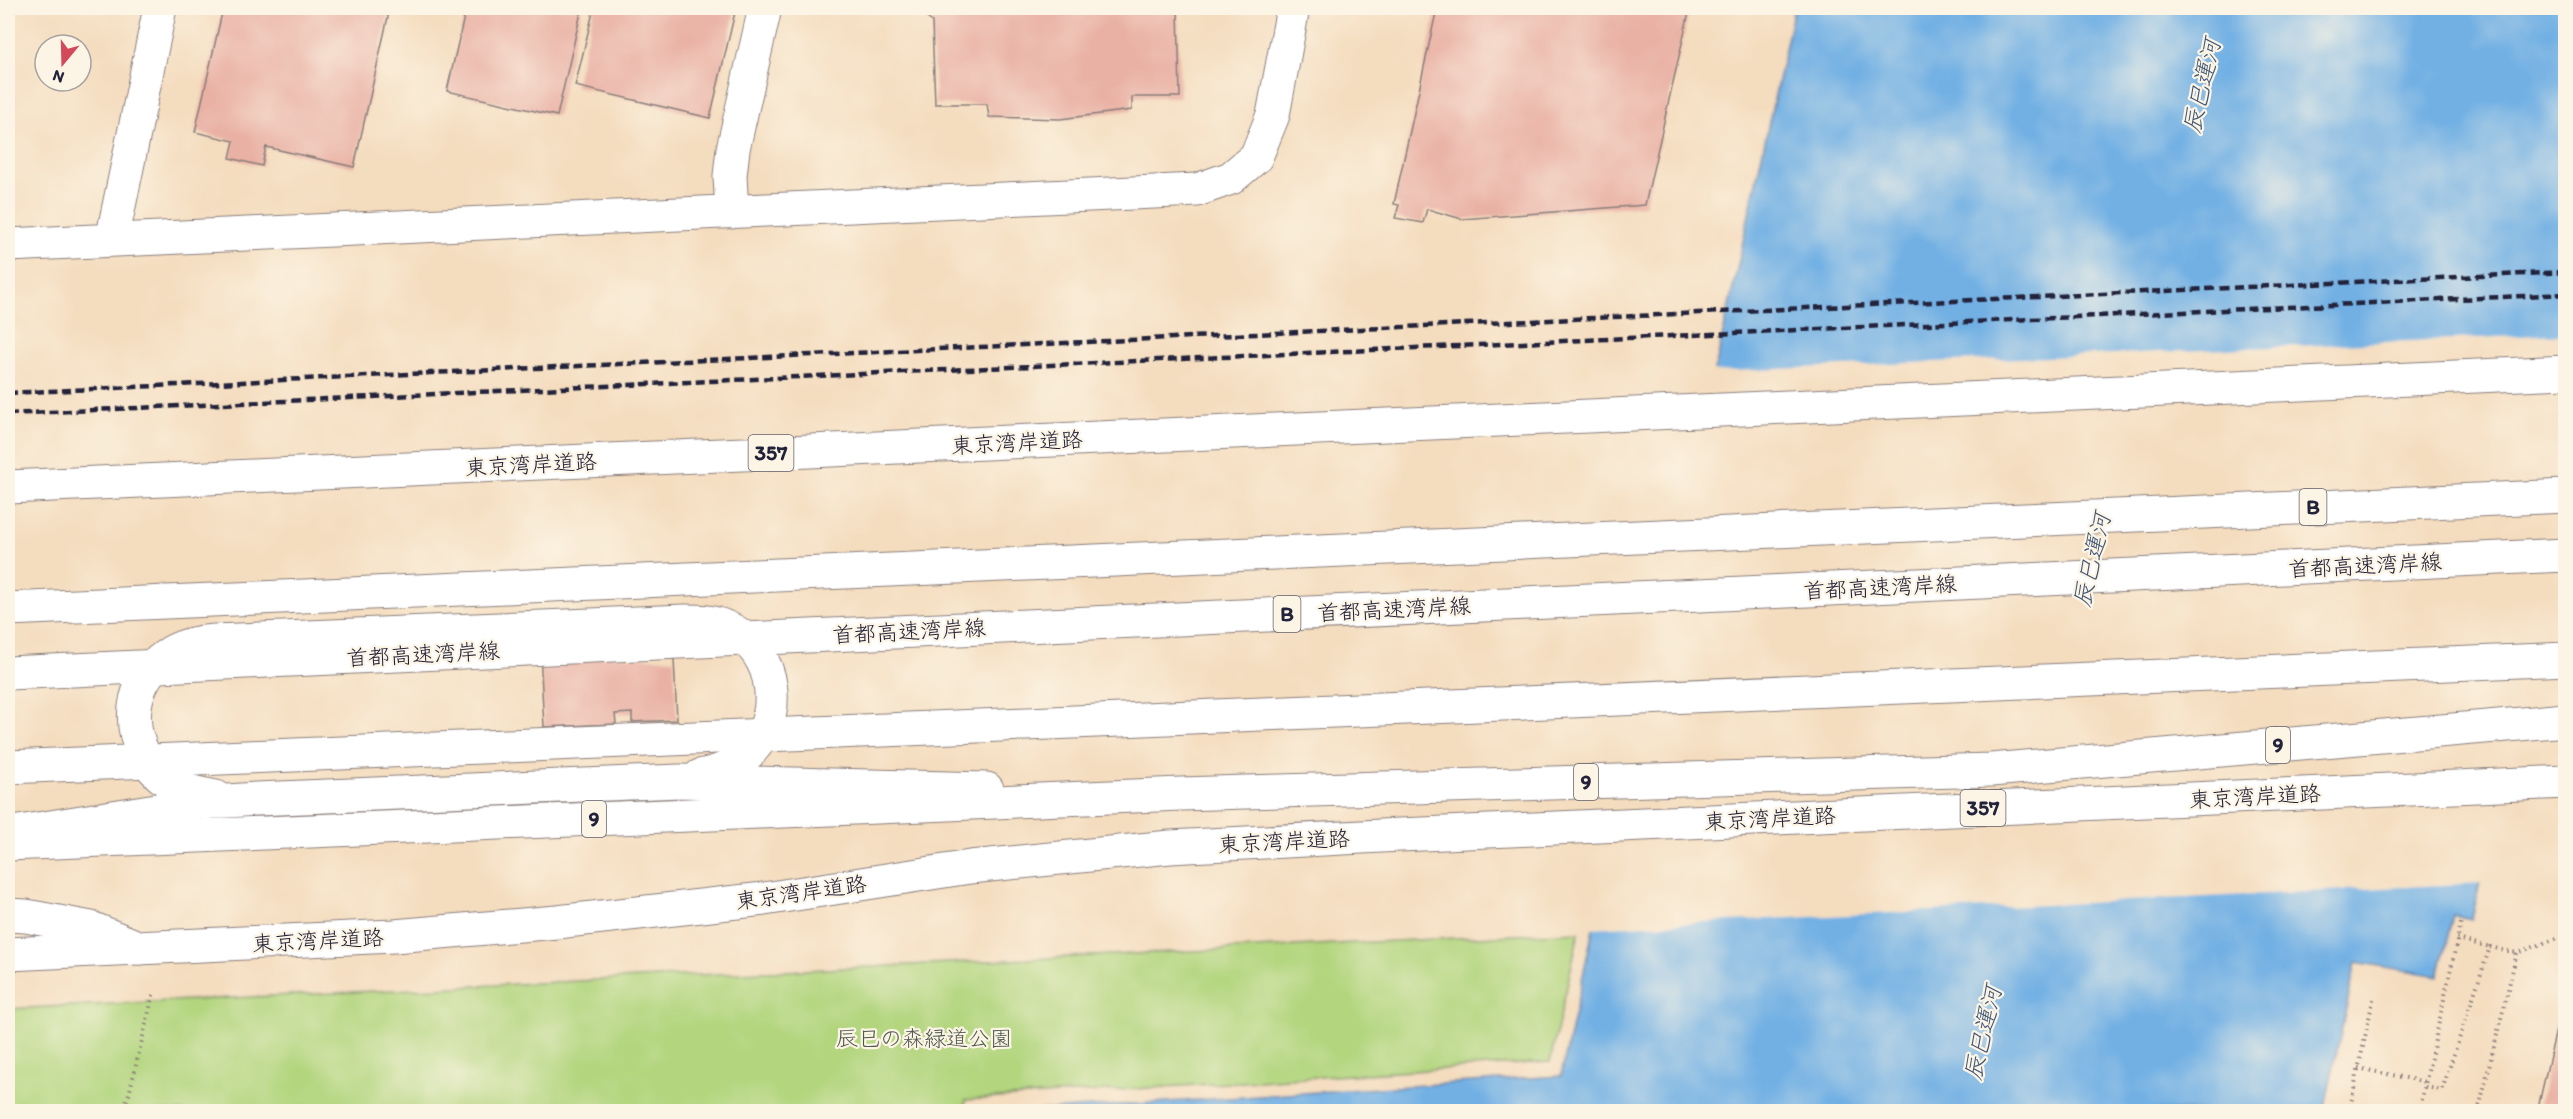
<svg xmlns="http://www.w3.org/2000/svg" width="2573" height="1119" viewBox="0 0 2573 1119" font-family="Itim,'Klee One',sans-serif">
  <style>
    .green { fill: #b2d57e; stroke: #6a7c5c; stroke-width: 1.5 }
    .water { fill: #72b0e4; stroke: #4a6990; stroke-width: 1.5 }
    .pier { fill: #f4dcbe }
    .building { fill: #e9b1a4 }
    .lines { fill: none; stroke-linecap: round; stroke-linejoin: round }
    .minor-casing { stroke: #8b7f7c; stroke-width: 35 }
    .highway-casing { stroke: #8b7f7c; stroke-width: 35 }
    .path { stroke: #8b7f7c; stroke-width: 4; stroke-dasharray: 1.5 4.5; stroke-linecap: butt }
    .minor { stroke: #fff; stroke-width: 33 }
    .highway { stroke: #fff; stroke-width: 33 }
    .rail { stroke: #22223b; stroke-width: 4.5; stroke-dasharray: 9 4.5; stroke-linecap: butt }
    .labels { text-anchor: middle; stroke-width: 4.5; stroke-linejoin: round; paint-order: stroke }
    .shield { fill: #fcf5e5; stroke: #63616e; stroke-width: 1.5 }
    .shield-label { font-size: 21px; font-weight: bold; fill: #22223b }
    .street-label { font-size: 22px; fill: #22223b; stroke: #fcf5e5 }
    .park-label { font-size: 22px; fill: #4d584f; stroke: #fcf5e5 }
    .water-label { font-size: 24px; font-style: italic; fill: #3e5476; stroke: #fcf5e5 }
  </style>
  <rect width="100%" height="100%" fill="#fcf5e5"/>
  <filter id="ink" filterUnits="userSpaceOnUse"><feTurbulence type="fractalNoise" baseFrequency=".0167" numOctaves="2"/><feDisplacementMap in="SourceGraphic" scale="12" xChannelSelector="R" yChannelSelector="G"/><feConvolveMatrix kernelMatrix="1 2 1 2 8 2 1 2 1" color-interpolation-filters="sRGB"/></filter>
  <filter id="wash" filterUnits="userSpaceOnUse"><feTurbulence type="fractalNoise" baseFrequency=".008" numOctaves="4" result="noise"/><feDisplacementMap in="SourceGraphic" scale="24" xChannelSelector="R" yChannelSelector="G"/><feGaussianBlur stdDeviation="1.35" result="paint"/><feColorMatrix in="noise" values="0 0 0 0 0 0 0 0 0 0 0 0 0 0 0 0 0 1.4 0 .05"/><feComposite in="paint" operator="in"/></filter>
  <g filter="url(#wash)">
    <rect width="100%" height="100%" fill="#f4dcbe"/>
    <!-- green -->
    <path class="green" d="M 1579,932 L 1550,1062 L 966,1100 L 963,1112 L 8,1111 L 8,1009 Z"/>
    <!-- water -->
    <path class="water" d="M 1794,8 L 2565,8 L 2565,484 L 2472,919 L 2453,915 L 2438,976 L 2356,962 L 2324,1111 L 1016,1112 L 1561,1076 Z"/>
    <!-- pier -->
    <path class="pier" d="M 2565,334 L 2566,499 L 2483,883 L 1590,928 L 1711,372 Z"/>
    <g id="blocks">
      <!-- building -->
      <path class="building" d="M 223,8 L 390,8 L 354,167 L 266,147 L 262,166 L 230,158 L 234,141 L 195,132 Z
        M 466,8 L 582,8 L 557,116 L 447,91 Z
        M 594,8 L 736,8 L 710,118 L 575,86 Z
        M 915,8 L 1178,8 L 1180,97 L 1132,97 L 1132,110 L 1060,119 L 989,117 L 987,104 L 935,104 L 932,22 Z
        M 1437,8 L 1690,8 L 1645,205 L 1462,219 L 1427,209 L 1423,223 L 1395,218 L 1399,205 L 1394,204 Z
        M 540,653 L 674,659 L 677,720 L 632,722 L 632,713 L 615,714 L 616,724 L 544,727 Z
        M 2566,991 L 2566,1112 L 2537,1112 L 2565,991 Z"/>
    </g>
  </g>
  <g filter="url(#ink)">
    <use href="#blocks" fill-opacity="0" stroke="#8b7f7c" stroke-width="1.5"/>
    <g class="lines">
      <!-- minor casing -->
      <g class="minor-casing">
        <path id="minor" d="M 732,212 L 730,176 L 733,149 L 765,8
          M 112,240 L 160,8
          M 8,245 L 1197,190 L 1231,178 L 1256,157 L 1273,115 L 1293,8
          M 216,797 C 199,794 182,791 167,781 C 125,751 122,685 167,655 C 181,645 197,642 215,641 L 685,621 C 698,621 712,621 725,627 C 779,648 787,724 742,759 C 730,768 715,773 700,776
          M 19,832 L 200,803 L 256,799 L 679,781 L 987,789
          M 8,915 L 26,916 L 91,928 L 140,948"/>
      </g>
      <!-- highway casing -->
      <g class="highway-casing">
        <path id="highway" d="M 8,487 L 2566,372
          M 8,609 L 2566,496
          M 8,673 L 2566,555
          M 8,767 L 2566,659
          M 8,844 L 1181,794 L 1991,770 L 2566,720
          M 8,954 L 394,936 L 557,922 L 764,899 L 970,867 L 1170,847 L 1400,835 L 2566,782"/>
      </g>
      <!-- path -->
      <path class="path" d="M 2457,939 L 2490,947
        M 2358,1068 L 2426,1082
        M 2425,1087 L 2442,1090 L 2490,947 L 2517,953
        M 122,1112 L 129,1094 L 154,991
        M 2349,1112 L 2374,995
        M 2419,1112 L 2461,923
        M 2478,1112 L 2517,953 L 2566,935"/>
      <!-- minor -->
      <use href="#minor" class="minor"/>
      <!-- highway -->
      <use href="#highway" class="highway"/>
      <!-- rail -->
      <path class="rail" d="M 8,393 L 2566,272
        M 8,414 L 2566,294"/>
    </g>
  </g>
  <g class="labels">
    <!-- shield labels -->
    <g class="shield">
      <rect x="748.5" y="435" width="45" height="36" rx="4.5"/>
      <rect x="2299.5" y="489" width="27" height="36" rx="4.5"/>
      <rect x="1273.5" y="596" width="27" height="36" rx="4.5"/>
      <rect x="2266" y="727" width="24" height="36" rx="4.5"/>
      <rect x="1574" y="764" width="24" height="36" rx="4.5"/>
      <rect x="1960.5" y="790" width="45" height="36" rx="4.5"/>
      <rect x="582" y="801" width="24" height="36" rx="4.5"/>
    </g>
    <g class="shield-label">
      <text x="771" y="460">357</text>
      <text x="2313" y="514">B</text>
      <text x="1287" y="621">B</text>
      <text x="2278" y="752">9</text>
      <text x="1586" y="789">9</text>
      <text x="1983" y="815">357</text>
      <text x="594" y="826">9</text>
    </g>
    <!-- street labels -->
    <g class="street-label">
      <text transform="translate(1017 442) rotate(-3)" y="8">東京湾岸道路</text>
      <text transform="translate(531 464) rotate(-3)" y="8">東京湾岸道路</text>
      <text transform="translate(2365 565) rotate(-3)" y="8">首都高速湾岸線</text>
      <text transform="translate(1880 587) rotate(-3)" y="8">首都高速湾岸線</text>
      <text transform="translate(1394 609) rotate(-3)" y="8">首都高速湾岸線</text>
      <text transform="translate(909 631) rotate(-3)" y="8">首都高速湾岸線</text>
      <text transform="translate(423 654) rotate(-3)" y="8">首都高速湾岸線</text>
      <text transform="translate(2255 796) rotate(-3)" y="8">東京湾岸道路</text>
      <text transform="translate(1770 818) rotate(-3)" y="8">東京湾岸道路</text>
      <text transform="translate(1284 841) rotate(-3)" y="8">東京湾岸道路</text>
      <text transform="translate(801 892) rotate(-8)" y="8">東京湾岸道路</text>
      <text transform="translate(318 940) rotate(-3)" y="8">東京湾岸道路</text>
    </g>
    <!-- park labels -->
    <g class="park-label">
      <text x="924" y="1046">辰巳の森緑道公園</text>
    </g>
    <!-- water labels -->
    <g class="water-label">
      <text transform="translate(2202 86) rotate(-77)" y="8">辰巳運河</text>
      <text transform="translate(2092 560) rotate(-77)" y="8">辰巳運河</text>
      <text transform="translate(1983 1033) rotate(-77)" y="8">辰巳運河</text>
    </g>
  </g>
  <!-- margin -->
  <rect width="2573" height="1119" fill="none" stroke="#fcf5e5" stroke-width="30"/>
  <!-- north arrow -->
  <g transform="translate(63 63) rotate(199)"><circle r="28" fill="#fcf5e5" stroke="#a5a1a1" stroke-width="1.5"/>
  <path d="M0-4.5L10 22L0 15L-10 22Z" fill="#d1495b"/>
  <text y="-9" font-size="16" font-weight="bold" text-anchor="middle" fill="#22223b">N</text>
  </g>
</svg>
